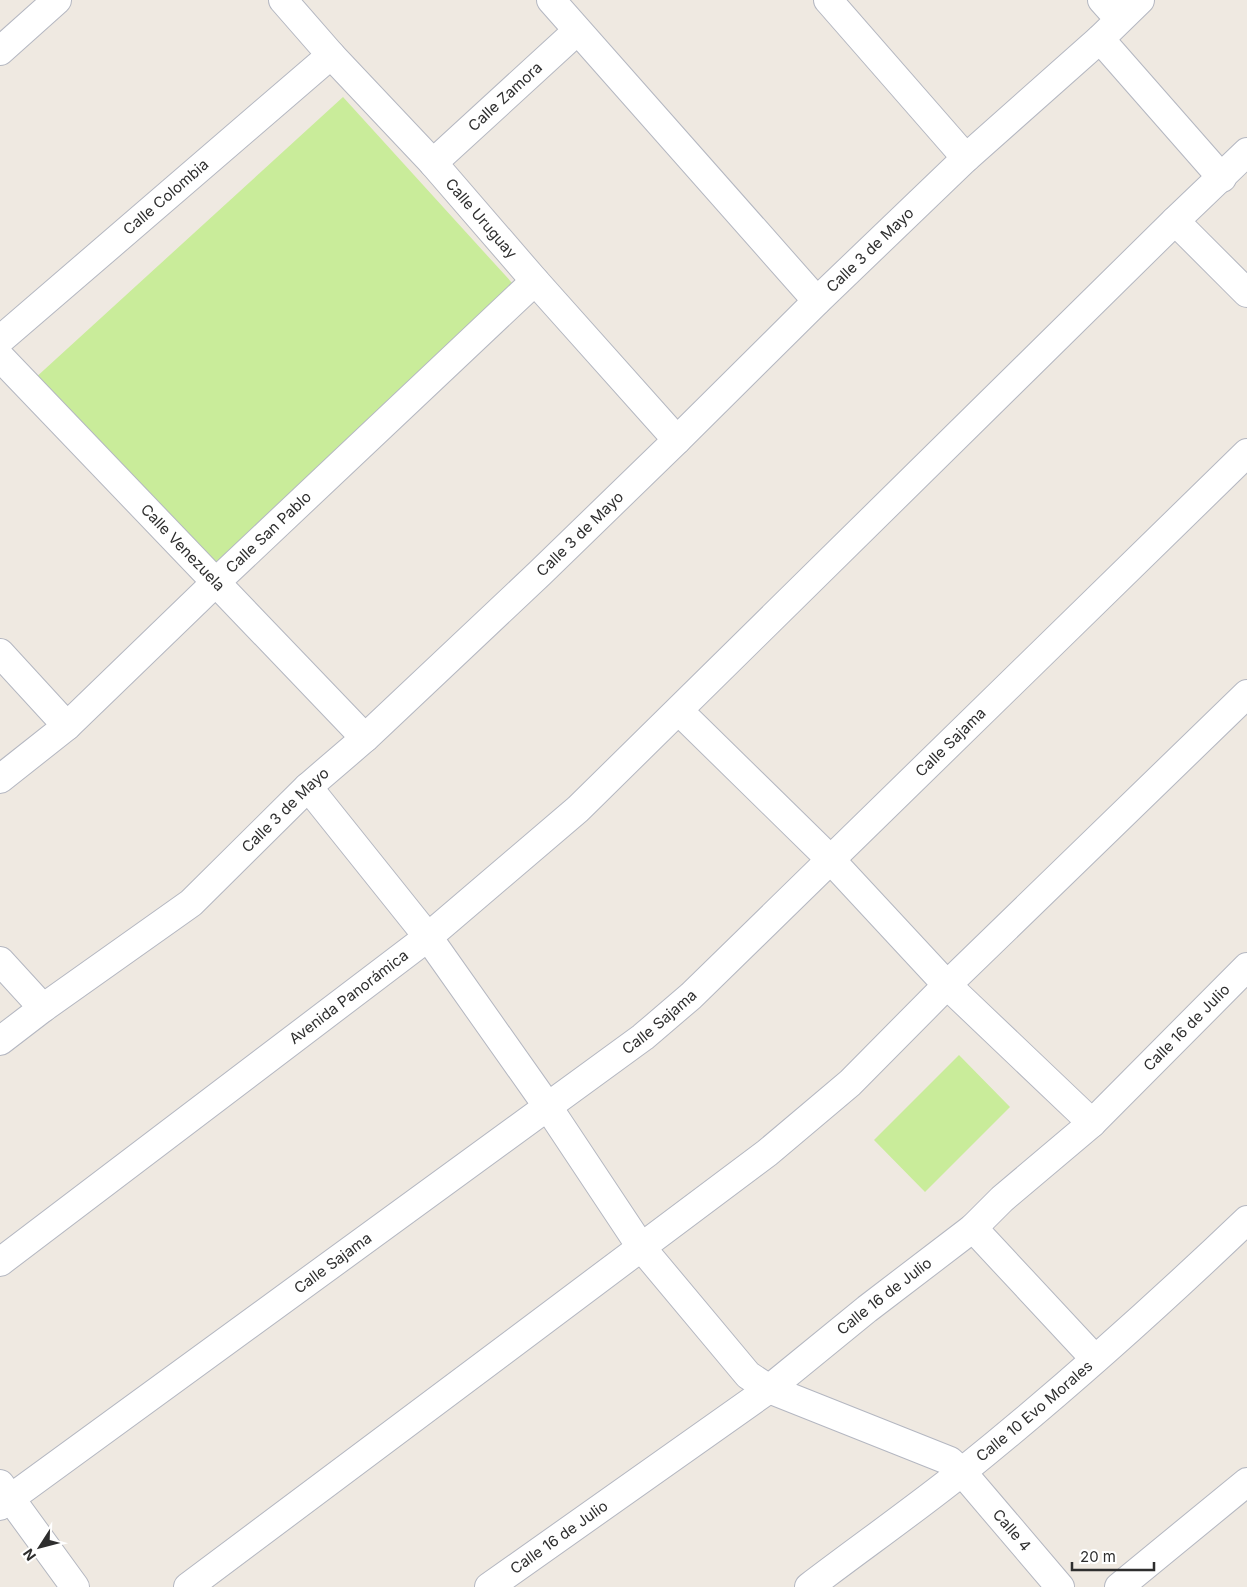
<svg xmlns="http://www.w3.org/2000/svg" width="1247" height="1587" viewBox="0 0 1247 1587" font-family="Inter,sans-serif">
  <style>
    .pitch { fill: #c9ec9a }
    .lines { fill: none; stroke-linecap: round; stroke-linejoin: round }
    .minor-casing { stroke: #b4b7c1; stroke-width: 30 }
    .minor { stroke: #fff; stroke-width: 28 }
    .labels { text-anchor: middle; stroke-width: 4; stroke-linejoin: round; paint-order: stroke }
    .street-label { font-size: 15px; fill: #2e2e2e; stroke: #fff }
  </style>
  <rect width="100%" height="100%" fill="#efe9e1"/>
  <!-- pitch -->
  <path class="pitch" d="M 343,97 L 524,296 L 213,579 L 33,380 Z
    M 959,1055 L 1010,1107 L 925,1192 L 874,1140 Z"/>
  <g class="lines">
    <!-- minor casing -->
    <g class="minor-casing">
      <g id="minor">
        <path id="s1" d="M 283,0 L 331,55 L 433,163 L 535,281 L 677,440"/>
        <path d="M 551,0 L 817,301"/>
        <path d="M 828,0 L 966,158"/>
        <path d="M 1102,0 L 1119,19"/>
        <path d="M 1100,39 L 1222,178"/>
        <path d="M 0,51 L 57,0"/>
        <path id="s2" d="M 433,163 L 577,31"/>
        <path d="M 1175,221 L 1247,293"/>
        <path id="s3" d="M 0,340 L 331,55"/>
        <path id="s4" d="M 0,357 L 365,738"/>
        <path d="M 0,653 L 67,726"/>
        <path d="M 679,711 L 830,859 L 947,985 L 1092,1123"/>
        <path id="s5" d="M 0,779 L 67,726 L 216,582 L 535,281"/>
        <path id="s6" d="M 308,787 L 428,937 L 548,1107 L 641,1247 L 748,1375 L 769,1389 L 950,1461 L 962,1472 L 1060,1587"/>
        <path d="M 0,961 L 43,1008"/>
        <path id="s7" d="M 0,1041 L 43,1008 L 191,903 L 308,787 L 365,738 L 540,573 L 677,440 L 817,301 L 966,158 L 1100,39 L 1140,0"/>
        <path d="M 973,1228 L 1095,1359"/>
        <path id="s8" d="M 0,1262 L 428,937 L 578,809 L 1175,221 L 1247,152"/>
        <path d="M 0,1484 L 75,1587"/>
        <path id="s9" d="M 0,1506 L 643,1037 L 691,996 L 1247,453"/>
        <path d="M 188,1587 L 767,1153 L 850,1083 L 947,985 L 1247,694"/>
        <path id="s10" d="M 489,1587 L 769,1389 L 867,1309 L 973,1228 L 1002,1199 L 1092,1123 L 1247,967"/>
        <path id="s11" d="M 809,1587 C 860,1548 913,1511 963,1471 C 1061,1392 1156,1307 1247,1220"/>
        <path d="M 1119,1587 L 1247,1482"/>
      </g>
    </g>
    <!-- minor -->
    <use href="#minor" class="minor"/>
  </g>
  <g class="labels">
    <!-- street labels -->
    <g class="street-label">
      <text dy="5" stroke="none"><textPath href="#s2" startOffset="98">Calle Zamora</textPath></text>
      <text dy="5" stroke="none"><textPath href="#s3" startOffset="219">Calle Colombia</textPath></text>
      <text dy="5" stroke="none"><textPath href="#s1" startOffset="295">Calle Uruguay</textPath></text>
      <text dy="5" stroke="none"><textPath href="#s7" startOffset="1178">Calle 3 de Mayo</textPath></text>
      <text dy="5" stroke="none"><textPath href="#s5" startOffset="365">Calle San Pablo</textPath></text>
      <text dy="5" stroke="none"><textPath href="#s7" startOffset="772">Calle 3 de Mayo</textPath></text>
      <text dy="5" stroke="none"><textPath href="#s4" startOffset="264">Calle Venezuela</textPath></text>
      <text dy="5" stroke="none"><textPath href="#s9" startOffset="1222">Calle Sajama</textPath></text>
      <text dy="5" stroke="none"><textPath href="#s7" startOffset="368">Calle 3 de Mayo</textPath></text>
      <text dy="5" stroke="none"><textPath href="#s8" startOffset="438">Avenida Panorámica</textPath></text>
      <text dy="5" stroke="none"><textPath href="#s9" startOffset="818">Calle Sajama</textPath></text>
      <text dy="5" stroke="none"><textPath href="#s10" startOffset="896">Calle 16 de Julio</textPath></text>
      <text dy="5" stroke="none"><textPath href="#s9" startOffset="412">Calle Sajama</textPath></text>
      <text dy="5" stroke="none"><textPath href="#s10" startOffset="491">Calle 16 de Julio</textPath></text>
      <text dy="5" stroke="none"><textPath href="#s11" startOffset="286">Calle 10 Evo Morales</textPath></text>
      <text dy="5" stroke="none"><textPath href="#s6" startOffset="1048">Calle 4</textPath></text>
      <text dy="5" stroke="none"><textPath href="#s10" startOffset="86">Calle 16 de Julio</textPath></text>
    </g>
  </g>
  <!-- north arrow -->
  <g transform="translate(40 1547) rotate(234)" stroke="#ffffff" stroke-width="4" paint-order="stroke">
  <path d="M0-4L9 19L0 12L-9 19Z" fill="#2e2e2e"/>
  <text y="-8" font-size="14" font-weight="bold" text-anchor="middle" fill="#2e2e2e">N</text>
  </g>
  <!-- scale -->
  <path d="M1072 1562v8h82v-8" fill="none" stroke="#2e2e2e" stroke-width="2.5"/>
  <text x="1080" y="1562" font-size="15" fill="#2e2e2e" stroke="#ffffff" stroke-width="4" paint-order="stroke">20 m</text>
</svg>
